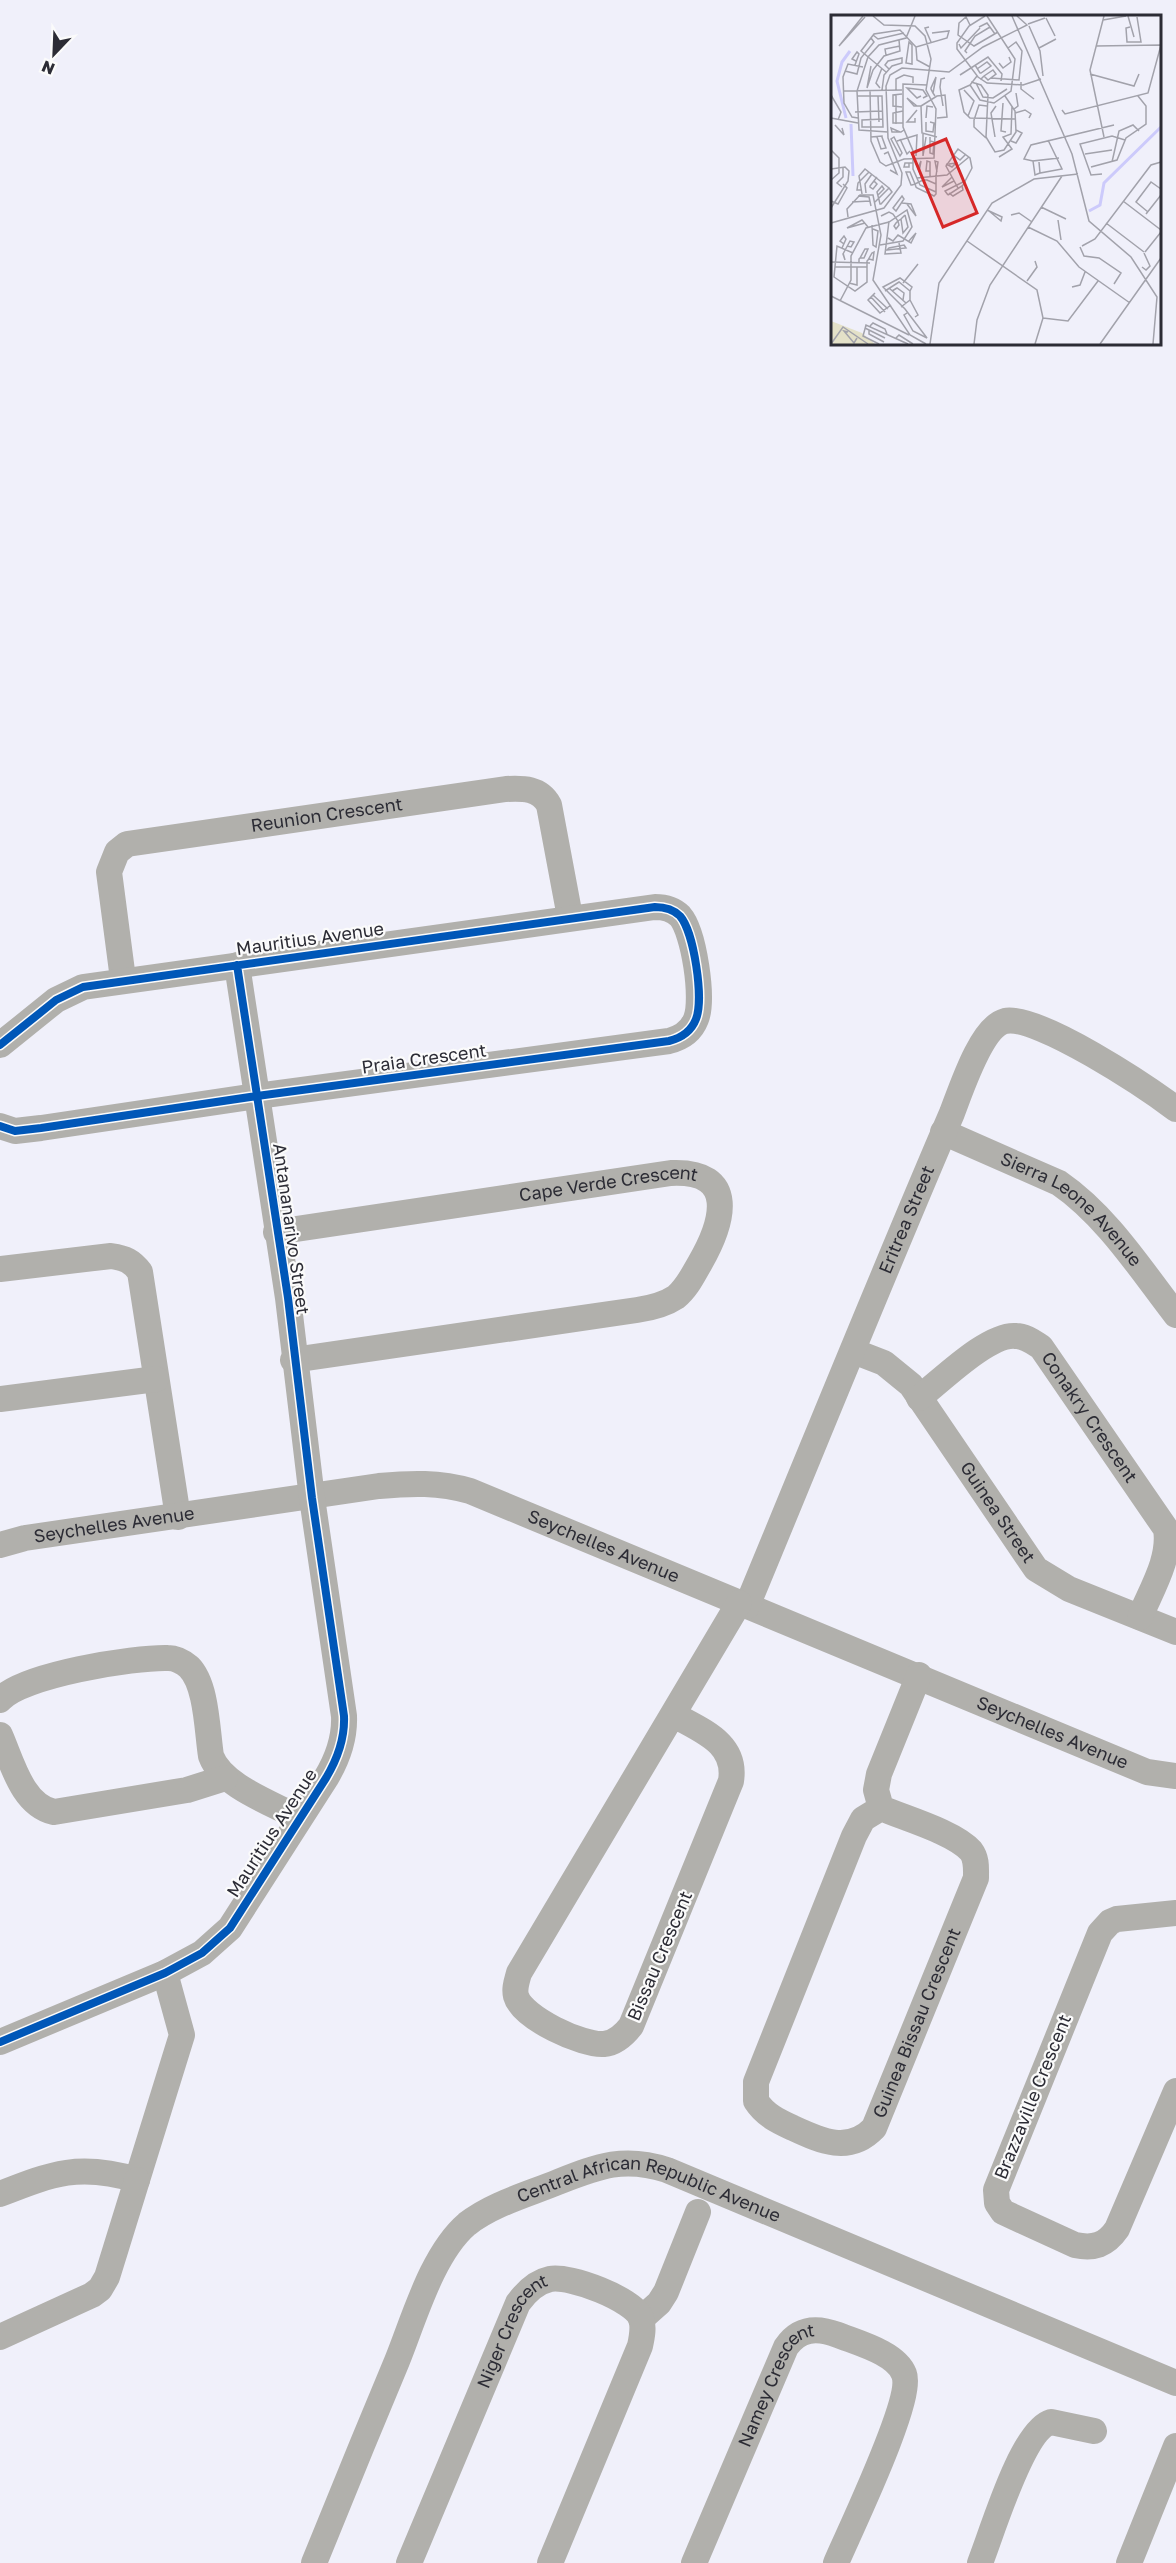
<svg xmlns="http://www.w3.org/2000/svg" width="1176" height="2563" viewBox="0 0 1176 2563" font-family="'Golos Text',sans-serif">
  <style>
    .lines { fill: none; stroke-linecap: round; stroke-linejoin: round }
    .minor { stroke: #b1b0ac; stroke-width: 26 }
    .cycleway-casing { stroke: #fbfbfb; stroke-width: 11 }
    .cycleway { stroke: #0057b8; stroke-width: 8 }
    .labels { text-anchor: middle; stroke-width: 4.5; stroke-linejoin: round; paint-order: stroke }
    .street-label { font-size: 18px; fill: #2c2c35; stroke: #fbfbfb }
    .inset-river { fill: none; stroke: #cccafb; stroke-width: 3 }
    .inset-road { fill: none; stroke: #a2a2ab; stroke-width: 1.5 }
    .view { fill: #d62828; fill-opacity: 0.15; stroke: #d62828; stroke-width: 3 }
    .inset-edge { fill: none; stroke: #2c2c35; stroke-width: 3 }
  </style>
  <rect width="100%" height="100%" fill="#f0f0fa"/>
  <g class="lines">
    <!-- minor -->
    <g class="minor">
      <path id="s1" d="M 123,979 L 109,872 L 117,852 L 127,844 L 506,789 C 523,788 540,788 549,805 L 570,917"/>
      <path d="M 0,1045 L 56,1000 L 83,987 L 655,907 C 664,907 673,909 680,916 C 694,932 704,999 696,1019 C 691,1032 681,1038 669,1041 L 257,1096 L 41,1128 L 15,1131 L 0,1126"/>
      <path id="s2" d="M 943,1132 L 1059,1183 C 1107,1216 1141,1270 1176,1315"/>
      <path id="s3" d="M 276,1232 L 671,1173 C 739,1170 723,1223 700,1263 C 693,1275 687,1288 676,1297 C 664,1305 651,1308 637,1310 L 293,1360"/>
      <path d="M 0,1269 L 111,1256 C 125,1258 132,1261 140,1272 L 178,1517"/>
      <path id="s4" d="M 853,1351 L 884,1363 L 911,1385 L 1036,1569 L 1069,1589 L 1176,1632"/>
      <path id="s5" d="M 919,1398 C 941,1381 989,1333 1016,1336 C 1025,1336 1033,1342 1041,1347 L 1166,1529 C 1171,1559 1151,1590 1140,1617"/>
      <path d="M 0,1399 L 156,1379"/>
      <path id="s6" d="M 0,1545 L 25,1538 L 379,1486 C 411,1483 439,1482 470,1491 L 1147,1772 L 1176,1776"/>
      <path id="s7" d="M 747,1606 C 815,1442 882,1276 952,1113 C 961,1090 981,1027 1005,1021 C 1038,1014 1148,1088 1176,1109"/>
      <path d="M 0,1700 C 21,1675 134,1657 168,1658 C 175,1658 183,1662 189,1667 C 207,1685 207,1731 211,1756 C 222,1786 272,1803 299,1818"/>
      <path d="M 674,1715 C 702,1731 737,1743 731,1781 L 631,2026 C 624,2035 616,2043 604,2044 C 583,2046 522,2018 516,1996 C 514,1988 517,1981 519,1973 L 739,1603"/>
      <path d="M 0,1735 C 12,1762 22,1805 54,1812 L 187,1790 L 225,1778"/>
      <path id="s8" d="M 881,1808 L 863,1819 L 854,1836 L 756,2082 L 756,2101 C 765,2115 778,2121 793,2128 C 821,2141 849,2154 874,2128 L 976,1878 C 976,1868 977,1859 971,1851 C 954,1832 904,1818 881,1808 L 876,1790 L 879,1774 L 919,1675"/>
      <path d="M 1176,1913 L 1117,1919 L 1110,1922 L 1100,1933 L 996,2190 L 997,2203 L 1003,2212 L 1075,2245 C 1094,2249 1106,2245 1117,2229 L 1176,2091"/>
      <path d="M 0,2042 L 165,1973 L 202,1953 L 230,1928 L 326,1778 C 338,1758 345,1739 344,1716 L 312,1498 L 288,1298 L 237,965"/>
      <path d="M 0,2194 C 53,2173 80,2163 137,2180 L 182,2035 L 165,1973"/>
      <path d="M 641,2319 L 659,2303 L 666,2292 L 698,2212"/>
      <path d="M 0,2337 L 92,2295 L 100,2289 L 107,2277 L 137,2180"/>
      <path id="s9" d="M 314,2563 C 341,2496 369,2428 397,2361 C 414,2319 432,2254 467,2224 C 492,2204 529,2194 558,2182 C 599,2166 624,2156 667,2170 L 1176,2383"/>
      <path id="s10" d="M 409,2563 L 518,2303 C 526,2292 536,2282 550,2279 C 570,2275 633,2299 641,2318 C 644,2327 642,2337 640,2346 L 550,2563"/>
      <path id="s11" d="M 694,2563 L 786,2347 C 799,2328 817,2327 838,2335 C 858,2343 896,2353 904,2374 C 914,2399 849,2532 836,2563"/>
      <path d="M 980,2563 C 992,2533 1022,2430 1051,2422 L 1094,2431"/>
      <path d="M 1129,2563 L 1176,2446"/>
    </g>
    <!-- cycleway casing -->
    <g class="cycleway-casing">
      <path id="cycleway" d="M 0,1045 L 56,1000 L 83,987 L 655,907 C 664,907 673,909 680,916 C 694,932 704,999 696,1019 C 691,1032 681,1038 669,1041 L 257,1096 L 41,1128 L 15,1131 L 0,1126
        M 0,2042 L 165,1973 L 202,1953 L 230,1928 L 326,1778 C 338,1758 345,1739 344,1716 L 312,1498 L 288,1298 L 237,965"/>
    </g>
    <!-- cycleway -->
    <use href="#cycleway" class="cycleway"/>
  </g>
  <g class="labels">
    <!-- street labels -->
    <g class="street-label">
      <text dy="6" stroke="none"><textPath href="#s1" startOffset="344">Reunion Crescent</textPath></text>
      <text transform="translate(310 939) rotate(-8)" y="6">Mauritius Avenue</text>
      <text transform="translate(424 1059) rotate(-8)" y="6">Praia Crescent</text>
      <text dy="6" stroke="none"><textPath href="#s3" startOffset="336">Cape Verde Crescent</textPath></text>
      <text dy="6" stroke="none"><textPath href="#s2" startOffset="152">Sierra Leone Avenue</textPath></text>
      <text dy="6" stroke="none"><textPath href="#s7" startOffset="418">Eritrea Street</textPath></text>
      <text transform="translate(291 1229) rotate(82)" y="6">Antananarivo Street</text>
      <text dy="6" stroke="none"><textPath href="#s5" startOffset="230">Conakry Crescent</textPath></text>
      <text dy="6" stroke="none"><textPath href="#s4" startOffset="222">Guinea Street</textPath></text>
      <text dy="6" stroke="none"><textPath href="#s6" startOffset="116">Seychelles Avenue</textPath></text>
      <text dy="6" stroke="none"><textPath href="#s6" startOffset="620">Seychelles Avenue</textPath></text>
      <text dy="6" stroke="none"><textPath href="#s6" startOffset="1106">Seychelles Avenue</textPath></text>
      <text transform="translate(272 1833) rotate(-57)" y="6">Mauritius Avenue</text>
      <text transform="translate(660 1956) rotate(-67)" y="6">Bissau Crescent</text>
      <text dy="6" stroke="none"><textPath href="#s8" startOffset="572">Guinea Bissau Crescent</textPath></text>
      <text transform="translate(1033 2097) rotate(-68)" y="6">Brazzaville Crescent</text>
      <text dy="6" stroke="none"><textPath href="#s9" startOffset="570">Central African Republic Avenue</textPath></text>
      <text dy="6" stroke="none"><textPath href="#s10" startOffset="255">Niger Crescent</textPath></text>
      <text dy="6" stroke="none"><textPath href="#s11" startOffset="198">Namey Crescent</textPath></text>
    </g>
  </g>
  <!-- overview -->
  <g transform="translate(831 15)">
    <rect width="330" height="330" fill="#f0f0fa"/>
    <path d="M 0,306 L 31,318 L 44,329 L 0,329 Z" fill="#e4e1c8"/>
    <path class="inset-river" d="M 15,103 L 6,66 L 11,47 L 19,36M 20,109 L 22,161M 258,196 L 269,190 L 273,168 L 330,112"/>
    <path class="inset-road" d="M 32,1 L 8,31 L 34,2M 154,1 L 138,11 L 126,28 L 126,34 L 147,62 L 156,68 L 192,70 L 210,64M 181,1 L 241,139 L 258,206 L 300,242 L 326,282 L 322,329M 273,1 L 259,55 L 273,122M 297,1 L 303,22M 215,3 L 224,21M 272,5 L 295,1M 197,9 L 214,3M 139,10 L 135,2 L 128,8 L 127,20 L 143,31 L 167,17M 198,11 L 209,36 L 212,61M 98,12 L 94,13 L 100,27M 148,12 L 156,8 L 164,19M 299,12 L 295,13 L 296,27 L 310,27 L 306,2M 42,20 L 47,24 L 73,18M 78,27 L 81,30 L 81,49 L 75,48 ZM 128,29 L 130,33 L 149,13M 265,31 L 330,30M 208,33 L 225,24M 136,38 L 134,36 L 144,21 L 159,12M 55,40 L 54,34 L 69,31M 168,48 L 172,53 L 180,47 L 178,42M 24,50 L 28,39 L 26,37 L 21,44 L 25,46M 144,50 L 149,58 L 150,58 L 160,51 L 156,47 L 146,54M 40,51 L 36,73 L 42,55 L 53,41 L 69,36 L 68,25M 99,52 L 86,45 L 85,32 L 116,23 L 118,16 L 101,18M 14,56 L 26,59 L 30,43 L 43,27 L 40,23M 55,57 L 30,36 L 43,19 L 69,15 L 85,32M 259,59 L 303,71 L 308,59M 129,60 L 157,42 L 171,59 L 170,66M 146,61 L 139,70 L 149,85 L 163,88 L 180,76 L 184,44 L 156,1M 160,63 L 188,65 L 191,36 L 185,27 L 177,33M 150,65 L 151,63 L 153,61 L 162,55 L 165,59 L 157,65 L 153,61M 140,67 L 150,70 L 157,80 L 155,122 L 164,137 L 173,135 L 185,117 L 184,96 L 174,81M 190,67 L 190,74 L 203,84M 145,68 L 152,82 L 162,83 L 176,74M 96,70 L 72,69 L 72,112 L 82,136 L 82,154 L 89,170 L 105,177M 139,70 L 128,75 L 133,97 L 139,103 L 184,104M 49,73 L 45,68 L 51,53M 39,75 L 40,126 L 49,147 L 55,151 L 73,144 L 103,143 L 105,94 L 95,75 L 100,44 L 94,21 L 84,11 L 53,10 L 42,1M 51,75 L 53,60 L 61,51 L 71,48 L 71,43 L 57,46 L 54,50 L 58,54M 65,75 L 65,64 L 73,60 L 82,62 L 82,68M 133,75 L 143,86 L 137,101M 12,76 L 71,75M 102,78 L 105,62 L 100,73 L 100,74 L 102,78 L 104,81M 65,79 L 65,109M 71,79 L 62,80 L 62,91 L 71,92M 0,80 L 10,97 L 7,105M 26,81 L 51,81 L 52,112 L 31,112 L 31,105 L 52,104M 47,81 L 48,107M 90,81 L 86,83 L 76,73 L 92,75 L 96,81 L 92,83M 172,88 L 170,116 L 175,117M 86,91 L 76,83 L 83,91 L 90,91M 112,91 L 109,72 L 110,64 L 114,63M 183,94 L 187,91 L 185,78M 231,95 L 234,99 L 317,78 L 330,30M 24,97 L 51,96M 184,98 L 194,95 L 200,99 L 198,103M 0,103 L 27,108M 27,103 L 21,102 L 13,88 L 12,62 L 17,49 L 32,52M 84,103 L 84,107 L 76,107 L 86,95M 95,103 L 96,91 L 102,92M 106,103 L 116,102 L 114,80 L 106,81 L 90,91 L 91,118 L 106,122M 95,107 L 95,116 L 102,117 L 103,108 L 99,107M 72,108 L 62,108 L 62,98 L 72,96M 4,110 L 13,120 L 11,113M 57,117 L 28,115 L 26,76 L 37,42 L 48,30 L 75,23 L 84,1M 69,117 L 60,113 L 61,117 L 70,117 L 73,115M 92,119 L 92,141 L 95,122M 40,122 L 51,121 L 51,122 L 55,133 L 50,134 L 46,122M 63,122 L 71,138 L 69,141 L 60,124 ZM 99,122 L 99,138 L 102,139 L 103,127 L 99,126M 164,122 L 160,98 L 165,91M 155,123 L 143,112 L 143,105 L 148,90 L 156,91M 69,124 L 76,139 L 79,136M 66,126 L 86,120 L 85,141M 180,126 L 185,128 L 191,118 L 185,115M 0,135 L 8,143 L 8,158 L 0,165M 53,139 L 57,137 L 66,159 L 59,155M 121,139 L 129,145 L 135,139M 254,139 L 281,135M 168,142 L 181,134 L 172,122 L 180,119 L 181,91M 202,146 L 193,144 L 200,130 L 283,110M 208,147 L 209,158 L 231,154 L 217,125M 281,147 L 288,116 L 302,110 L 308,116M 78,148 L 78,152 L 73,152 L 74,148 L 82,148M 115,149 L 121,152 L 125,148 L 118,149M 260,152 L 286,145 L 295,123 L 315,109 L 315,91 L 307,81M 0,154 L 14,152 L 18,156 L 17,166 L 0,193M 99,156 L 95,156 L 96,146 L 99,147 L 99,161M 88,157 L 90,146 L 87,153 L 90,161M 209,158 L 204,160 L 202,146 L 228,143M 271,159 L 260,160 L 249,129 L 281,121 L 294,125M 105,161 L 105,179 L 103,181 L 86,173 L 85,172 L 84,169 L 79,157 L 75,157 L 80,170 L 81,170 L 84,169 L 92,165 L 96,165 L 105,169M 105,161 L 107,147 L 104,146 L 106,157M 121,162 L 111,172 L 123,166M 86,163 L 116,160 L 138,142M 43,166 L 46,169 L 42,174 L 39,172 L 39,171 L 46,162M 11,172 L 6,168 L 12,162 L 12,152M 31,175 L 26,175 L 27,168 L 38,157M 35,178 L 34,169 L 41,159M 118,178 L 122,181 L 132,175 L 131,171M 31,179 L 28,161 L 34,154 L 58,173 L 44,187M 47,180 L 53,174 L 51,171 L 46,177 L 49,189 L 50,189 L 61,177 L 58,173M 117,180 L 131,171 L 132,170 L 141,153 L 139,143 L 127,134 L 115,151 L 127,173M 117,180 L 114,176 L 134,166M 27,181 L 38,182 L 40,191M 71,181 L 73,184 L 65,196 L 62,193 ZM 0,186 L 7,189 L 16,173 L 12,169M 292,186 L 330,215M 21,187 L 39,186M 71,188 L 80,189 L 85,201 L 76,189M 210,192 L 235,204M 156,195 L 171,202 L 170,206 L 158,196M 317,197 L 305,187 L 320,167 L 330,174M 315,199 L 330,180M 180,200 L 188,198 L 201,207M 50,201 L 58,197 L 62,199 L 67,206 L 68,210 L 65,214 L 63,211 L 65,208 L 67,206 L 70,204 L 74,200M 17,202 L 16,194 L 29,180 L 42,180 L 50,220 L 42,265 L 79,320 L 95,329M 70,204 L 72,218 L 77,212 L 74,200M 227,205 L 230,225M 58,206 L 54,239 L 70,238 L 68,228M 0,208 L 53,193 L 70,170 L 71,158 L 57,123 L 55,71 L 59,60 L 71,53 L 118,57 L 152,32 L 196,10 L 186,1M 34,208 L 16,213 L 31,205 L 32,206 L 37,212M 275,208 L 313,237M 41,210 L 42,230 L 45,232 L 47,216 L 42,214M 197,212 L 226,226 L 248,252 L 299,288M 57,223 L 62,226 L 67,220 L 80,228 L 85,218 L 77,227M 136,226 L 206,275 L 212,303 L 204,329M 73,230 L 75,233 L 56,235 L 58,233 ZM 251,231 L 264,224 L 320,150 L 330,147M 249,232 L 253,241 L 268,243 L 290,258 L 283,269M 11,233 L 15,224 L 13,221 L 9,226 L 13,229M 314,237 L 330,217M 12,238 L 14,245 L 12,239 L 19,226 L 23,227 L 20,232 L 16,231M 22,238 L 6,231 L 3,262 L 24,276 L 36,267 L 36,246 L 37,245 L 41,238 L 43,237 L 42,245 L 38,244M 0,247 L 39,248M 28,248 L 28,244 L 29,243 L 34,234 L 37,234 L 33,243 L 29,243M 4,252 L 36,252M 311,252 L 315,255 L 319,251 L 313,238M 196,266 L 206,252 L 204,246M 18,268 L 26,270 L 26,252M 72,268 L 87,249M 241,272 L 249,270 L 254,257M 58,273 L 75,288M 54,276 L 68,267 L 79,276 L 79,285 L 70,292M 61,276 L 66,273 L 73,278 L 72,285M 44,278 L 37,285 L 49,298 L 60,290M 42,280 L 57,294M 0,281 L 78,320M 40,282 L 54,297M 79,285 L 87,300 L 84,302M 9,286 L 20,265 L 20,241 L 35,213 L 58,207 L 76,195 L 81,212 L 72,226 L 49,230M 76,298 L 73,300 L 82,316 L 96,323 L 74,294 L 52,272 L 69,263 L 81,272 L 79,276M 212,303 L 237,306 L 267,266M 39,311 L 42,308 L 54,314 L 56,319M 34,313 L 54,323M 38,315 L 38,319 L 53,327M 17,317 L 13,316 L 23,328 L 26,323M 65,323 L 68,320 L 82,329M 0,329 L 12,312 L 37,329M 48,329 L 32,321 L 35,310 L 77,329M 99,329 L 108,268 L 161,188 L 203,164 L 247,159M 143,329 L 146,305 L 159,270 L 231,161M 269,329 L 330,243"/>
    <path class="view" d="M 115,124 L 146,198 L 112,212 L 81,138 Z"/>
    <rect width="330" height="330" class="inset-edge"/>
  </g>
  <!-- north arrow -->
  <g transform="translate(54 54) rotate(203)" stroke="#fbfbfb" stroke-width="4.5" paint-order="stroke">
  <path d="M0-4.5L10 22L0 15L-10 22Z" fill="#2c2c35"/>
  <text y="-9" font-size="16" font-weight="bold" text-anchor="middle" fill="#2c2c35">N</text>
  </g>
</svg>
